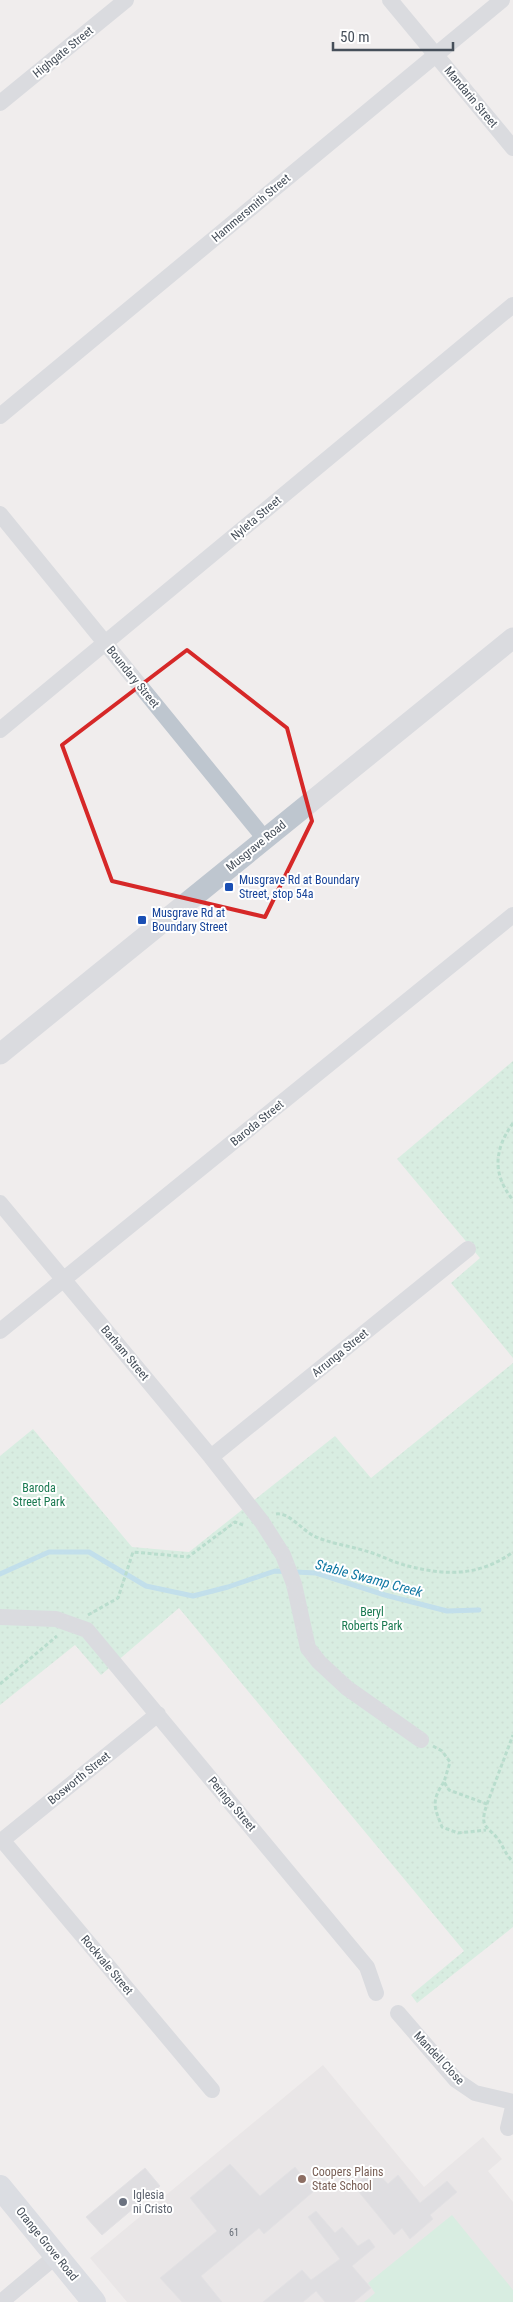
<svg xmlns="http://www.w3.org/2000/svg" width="513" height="2302" viewBox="0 0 513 2302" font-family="'Roboto Condensed',sans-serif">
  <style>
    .education { fill: #e1dedf }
    .park { fill: url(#park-dots) }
    .pitch { fill: #bbedd3 }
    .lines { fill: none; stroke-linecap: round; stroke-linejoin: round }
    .stream { stroke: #8acee9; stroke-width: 5 }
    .building { fill: #caccd2; stroke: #d1d3d9 }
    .path { stroke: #75caa7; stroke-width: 3; stroke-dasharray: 4 2.5; stroke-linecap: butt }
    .minor { stroke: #bec6cf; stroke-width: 16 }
    .tertiary { stroke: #bec6cf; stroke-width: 21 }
    .secondary { stroke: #c0c9d6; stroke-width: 24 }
    .marked { fill: none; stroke: #d62828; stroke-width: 4; stroke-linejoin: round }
    .transit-dot { fill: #1a4fb4; stroke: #fff; stroke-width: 2 }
    .education-dot { fill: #8d6e63; stroke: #fff; stroke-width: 2 }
    .worship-dot { fill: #6b7280; stroke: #fff; stroke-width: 2 }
    .labels { text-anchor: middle; stroke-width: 4; stroke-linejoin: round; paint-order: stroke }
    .number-label { font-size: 10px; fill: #676e78 }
    .street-label { font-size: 12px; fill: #464f5a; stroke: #fff }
    .transit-label { font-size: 12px; fill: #164399; stroke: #fff; text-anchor: start }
    .park-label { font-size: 12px; fill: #197950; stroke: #fff }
    .education-label { font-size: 12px; fill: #785e54; stroke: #fff; text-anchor: start }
    .worship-label { font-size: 12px; fill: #5b616d; stroke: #fff; text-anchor: start }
    .water-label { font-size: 14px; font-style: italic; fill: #1078a3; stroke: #fff }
  </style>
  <defs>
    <pattern id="park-dots" width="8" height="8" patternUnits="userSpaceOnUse" patternTransform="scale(1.25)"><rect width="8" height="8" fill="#bbedd3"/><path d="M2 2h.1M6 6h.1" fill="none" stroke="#a2cdb7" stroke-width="1.8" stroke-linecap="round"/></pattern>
  </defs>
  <rect width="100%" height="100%" fill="#f0eded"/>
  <!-- education -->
  <path class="education" d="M 323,2065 L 424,2187 L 483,2137 L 502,2159 L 488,2171 L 513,2202 L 513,2302 L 127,2302 L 90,2258 Z"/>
  <!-- park -->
  <path class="park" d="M 513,1061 L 513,1358 L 451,1283 L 480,1258 L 397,1159 Z
    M 513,1363 L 513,1927 L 417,2003 L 411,1995 L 464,1951 L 179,1608 L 101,1675 L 75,1645 L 0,1705 L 0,1456 L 33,1429 L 132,1547 L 189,1552 L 335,1436 L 371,1478 Z"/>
  <!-- pitch -->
  <path class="pitch" d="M 452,2215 L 513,2290 L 513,2302 L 364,2302 L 375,2293 L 368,2283 Z"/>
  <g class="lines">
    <!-- stream -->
    <path class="stream" d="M 0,1574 L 49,1552 L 89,1552 L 146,1586 L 193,1596 L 228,1587 L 275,1571 L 316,1573 L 385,1595 L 447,1611 L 479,1610"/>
  </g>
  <!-- building -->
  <path class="building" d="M 230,2164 L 260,2196 L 295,2167 L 314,2191 L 264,2234 L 259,2228 L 201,2276 L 222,2302 L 182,2302 L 160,2278 L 217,2231 L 190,2198 Z
    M 145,2168 L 160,2186 L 102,2235 L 86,2217 Z
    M 374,2169 L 388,2184 L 398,2175 L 420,2203 L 447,2181 L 457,2192 L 430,2215 L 433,2219 L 410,2239 L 402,2228 L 394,2235 L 354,2186 Z
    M 316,2211 L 335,2233 L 342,2227 L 358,2246 L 369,2239 L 375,2247 L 352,2266 L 371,2288 L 354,2302 L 325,2302 L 316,2291 L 303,2302 L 263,2302 L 302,2270 L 311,2280 L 340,2259 L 308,2217 Z"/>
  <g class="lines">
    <!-- path -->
    <path class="path" d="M 513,1123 C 494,1150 492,1174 513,1200
      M 276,1514 C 289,1512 302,1530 314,1536 C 331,1544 351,1546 369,1552 C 382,1556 395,1563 408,1566 C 447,1576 480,1576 513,1552
      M 88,1615 L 118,1598 L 133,1552 L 188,1557 L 235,1522 L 243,1525
      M 0,1684 L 57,1636
      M 433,1746 L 442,1751 L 450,1762 L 444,1782 L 449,1790 L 487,1804 C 478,1830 489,1825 500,1842 C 504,1849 507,1856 513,1862
      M 444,1782 C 431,1801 434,1807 442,1827 L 458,1833 L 486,1830
      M 487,1804 L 513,1735"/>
    <!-- minor -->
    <path class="minor" d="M 390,0 L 513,148
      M 0,103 L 126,0
      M 0,416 L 502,0
      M 0,514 L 265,839
      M 0,730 L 513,305
      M 0,1203 L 211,1457 L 262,1522 L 283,1555 L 294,1584 L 308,1648 L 319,1662 L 347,1688 L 421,1740
      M 0,1331 L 513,915
      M 211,1457 L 468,1249
      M 0,1617 L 56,1619 L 87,1630 L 367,1967 L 376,1993
      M 2,1840 L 212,2090
      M 0,1842 L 158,1714
      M 398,2013 L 456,2080 L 475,2093 L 513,2102
      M 508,2128 L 513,2107
      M 1,2302 L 56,2256"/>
    <!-- tertiary -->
    <path class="tertiary" d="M 0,1054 L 513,638"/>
    <!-- secondary -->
    <path class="secondary" d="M 0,2187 L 94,2302"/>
  </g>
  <!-- marked area -->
  <path d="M0 0H513V2302H0ZM 187,650 L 287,728 L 312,821 L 265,917 L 112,881 L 62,745 Z" fill="#f0eded" fill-opacity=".55" fill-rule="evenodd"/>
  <path class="marked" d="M 187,650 L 287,728 L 312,821 L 265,917 L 112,881 L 62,745 Z"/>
  <!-- markers -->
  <g class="transit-dot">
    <rect x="224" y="882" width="10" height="10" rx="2.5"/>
    <rect x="137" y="915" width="10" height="10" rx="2.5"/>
  </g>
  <circle class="education-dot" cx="302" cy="2179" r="5"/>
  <circle class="worship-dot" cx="123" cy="2202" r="5"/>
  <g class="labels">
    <!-- number labels -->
    <g class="number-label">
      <text x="234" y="2236">61</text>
    </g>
    <!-- street labels -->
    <g class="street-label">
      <text transform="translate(63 52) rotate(-39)" y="4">Highgate Street</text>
      <text transform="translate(471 97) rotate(50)" y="4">Mandarin Street</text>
      <text transform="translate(251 208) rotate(-40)" y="4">Hammersmith Street</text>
      <text transform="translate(256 518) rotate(-40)" y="4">Nyleta Street</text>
      <text transform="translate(133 677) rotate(51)" y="4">Boundary Street</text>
      <text transform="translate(256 846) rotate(-39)" y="4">Musgrave Road</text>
      <text transform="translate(257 1123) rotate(-39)" y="4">Baroda Street</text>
      <text transform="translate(125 1353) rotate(50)" y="4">Barham Street</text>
      <text transform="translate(340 1353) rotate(-39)" y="4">Arrunga Street</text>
      <text transform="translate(79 1778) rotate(-39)" y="4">Bosworth Street</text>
      <text transform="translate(232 1804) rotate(50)" y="4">Peringa Street</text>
      <text transform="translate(107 1965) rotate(50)" y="4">Rockvale Street</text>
      <text transform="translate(439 2058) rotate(47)" y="4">Mandell Close</text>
      <text transform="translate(47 2244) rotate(51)" y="4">Orange Grove Road</text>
    </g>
    <!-- transit labels -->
    <g class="transit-label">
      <text x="239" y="884">Musgrave Rd at Boundary<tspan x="239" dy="14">Street, stop 54a</tspan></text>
      <text x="152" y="917">Musgrave Rd at<tspan x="152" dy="14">Boundary Street</tspan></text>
    </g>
    <!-- park labels -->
    <g class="park-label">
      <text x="39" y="1492">Baroda<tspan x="39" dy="14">Street Park</tspan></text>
      <text x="372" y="1616">Beryl<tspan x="372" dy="14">Roberts Park</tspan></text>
    </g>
    <!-- education labels -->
    <g class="education-label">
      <text x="312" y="2176">Coopers Plains<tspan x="312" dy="14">State School</tspan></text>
    </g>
    <!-- worship labels -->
    <g class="worship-label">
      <text x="133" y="2199">Iglesia<tspan x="133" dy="14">ni Cristo</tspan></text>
    </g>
    <!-- water labels -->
    <g class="water-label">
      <text transform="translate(369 1578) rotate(15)" y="5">Stable Swamp Creek</text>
    </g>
  </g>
  <!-- scale -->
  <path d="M333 42v8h120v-8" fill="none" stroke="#464f5a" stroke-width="2.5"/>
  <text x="340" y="42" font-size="15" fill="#464f5a" stroke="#ffffff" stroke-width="4" paint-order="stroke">50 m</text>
</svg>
